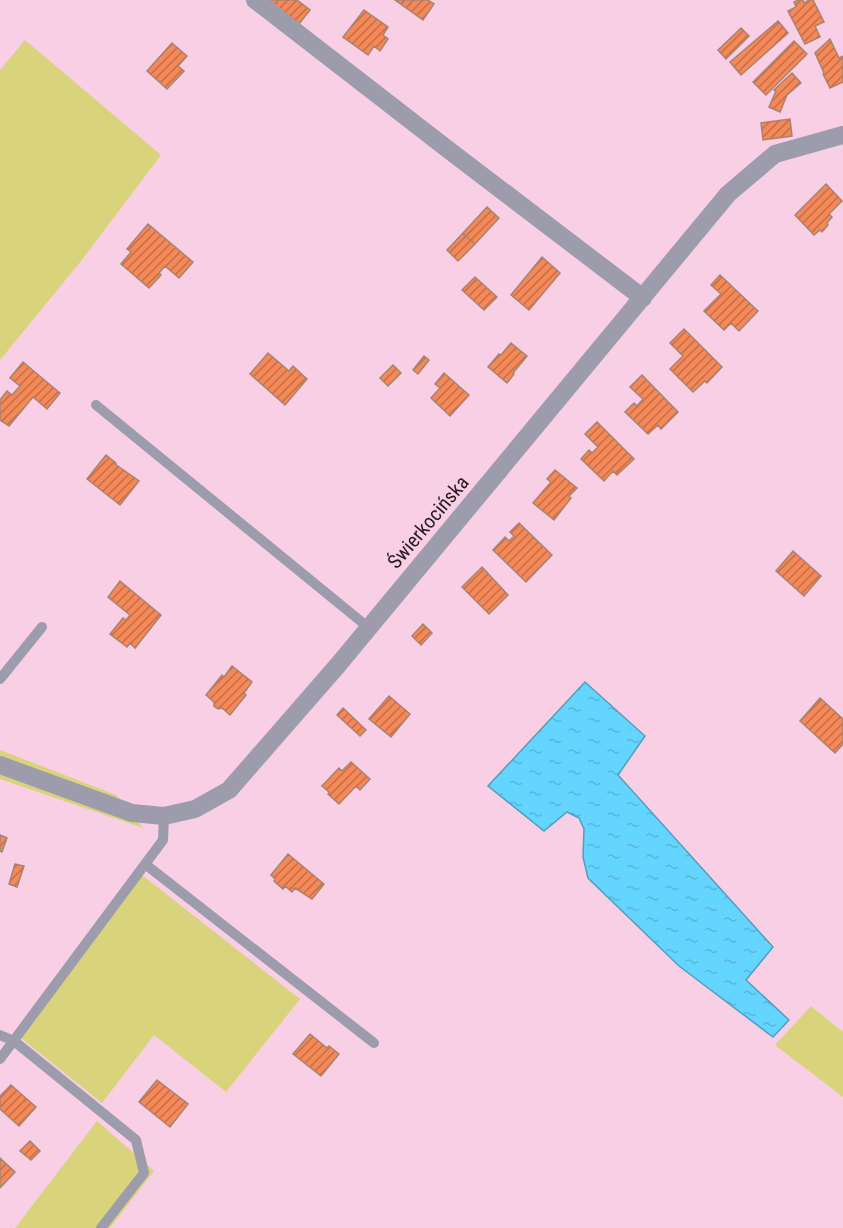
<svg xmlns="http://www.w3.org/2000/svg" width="843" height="1228" viewBox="0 0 843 1228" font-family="'Roboto Condensed',sans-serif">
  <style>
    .grass { fill: #d9d37c }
    .water { fill: url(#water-ripples); stroke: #539ebd; stroke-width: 1.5 }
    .building { fill: url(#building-hatch); stroke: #a98372; stroke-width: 1.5 }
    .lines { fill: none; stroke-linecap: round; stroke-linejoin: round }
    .service { stroke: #9c9cad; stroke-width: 10 }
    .minor { stroke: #9c9cad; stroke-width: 18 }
    .labels { text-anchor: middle; stroke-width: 6; stroke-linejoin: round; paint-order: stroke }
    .street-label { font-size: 20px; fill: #2a1c24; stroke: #f8cfe5 }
  </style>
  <defs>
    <pattern id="water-ripples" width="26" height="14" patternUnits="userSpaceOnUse" patternTransform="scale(1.5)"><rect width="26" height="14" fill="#64d5fe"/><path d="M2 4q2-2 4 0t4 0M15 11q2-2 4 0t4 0" fill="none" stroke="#57b6da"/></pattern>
    <pattern id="building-hatch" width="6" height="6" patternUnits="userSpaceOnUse" patternTransform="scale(1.5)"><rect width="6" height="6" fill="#f48857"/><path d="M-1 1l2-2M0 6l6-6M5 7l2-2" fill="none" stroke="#c66e48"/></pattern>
  </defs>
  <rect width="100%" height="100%" fill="#f8cfe5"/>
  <!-- grass -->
  <path class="grass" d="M 25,40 L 161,155 L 81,261 L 0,360 L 0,70 Z
    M 0,750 L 116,795 L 143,828 L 0,779 Z
    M 142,875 L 300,999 L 226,1092 L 154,1035 L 102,1103 L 21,1038 Z
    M 811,1006 L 843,1032 L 843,1097 L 775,1045 Z
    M 97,1121 L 154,1171 L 110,1228 L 15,1228 Z"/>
  <!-- water -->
  <path class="water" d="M 585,682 L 645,736 L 618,775 L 773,947 L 746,980 L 789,1020 L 773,1037 L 679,966 L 588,878 L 583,857 L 584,829 L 579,818 L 567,812 L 544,831 L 488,786 Z"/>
  <!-- building -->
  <path class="building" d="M 268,0 L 297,0 L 310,10 L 299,24 Z
    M 395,0 L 428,0 L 434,4 L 423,20 Z
    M 798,0 L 803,0 L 804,3 L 809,0 L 813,0 L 824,22 L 815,26 L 820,37 L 805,44 L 788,11 L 796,7 L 794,2 Z
    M 364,10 L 388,27 L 383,35 L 388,39 L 380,51 L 374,46 L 368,55 L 343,37 Z
    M 778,21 L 788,33 L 741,75 L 730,62 Z
    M 741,28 L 749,36 L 726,59 L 718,50 Z
    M 830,39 L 839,58 L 843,56 L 843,82 L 830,88 L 823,74 L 824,73 L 815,53 Z
    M 794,41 L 807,54 L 766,95 L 753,82 Z
    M 172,43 L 187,56 L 178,66 L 184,71 L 167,89 L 147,71 Z
    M 792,73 L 801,83 L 787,95 L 780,112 L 769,107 L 776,91 L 774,90 Z
    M 790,119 L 792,136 L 763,140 L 761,123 Z
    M 826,184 L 842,201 L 829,214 L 832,217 L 827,223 L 828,225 L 822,232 L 820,230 L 814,235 L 795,215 Z
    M 487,207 L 499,218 L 475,244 L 463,233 Z
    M 148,224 L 193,262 L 179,278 L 165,266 L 159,273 L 161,275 L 149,288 L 121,264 L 131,252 L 127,249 Z
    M 463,233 L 475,244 L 458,261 L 447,250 Z
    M 542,257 L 560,273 L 529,310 L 511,295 Z
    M 720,275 L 758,311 L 739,331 L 731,323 L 724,330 L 704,311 L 721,294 L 711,285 Z
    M 475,277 L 497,297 L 484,310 L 462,290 Z
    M 684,329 L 722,367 L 707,383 L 705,381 L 693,392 L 670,369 L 683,356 L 670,343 Z
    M 511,343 L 527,356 L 513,373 L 514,374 L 507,383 L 488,367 L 499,354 L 501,355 Z
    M 268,353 L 289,371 L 293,366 L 307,379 L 285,405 L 250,374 Z
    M 424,356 L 429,360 L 418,374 L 413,370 Z
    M 23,362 L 60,393 L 47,409 L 33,397 L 9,426 L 0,420 L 0,400 L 7,391 L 12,395 L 20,386 L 10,378 Z
    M 393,365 L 401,373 L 388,386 L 380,378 Z
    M 444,373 L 469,395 L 450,416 L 431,398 L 440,388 L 435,384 Z
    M 642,375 L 678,412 L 661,429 L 658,425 L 648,434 L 625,412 L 634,403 L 637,406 L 643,399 L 630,387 Z
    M 597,422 L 634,459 L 617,475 L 613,471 L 604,481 L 581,459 L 589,450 L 592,453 L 598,447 L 585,434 Z
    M 106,455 L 116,463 L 115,464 L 139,481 L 120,505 L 87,479 Z
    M 555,470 L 577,488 L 569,496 L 571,498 L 554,520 L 533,503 L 551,482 L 547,479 Z
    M 519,523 L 552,555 L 526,582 L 493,550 L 505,537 L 509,541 L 514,536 L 510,532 Z
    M 793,551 L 821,576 L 804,596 L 776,571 Z
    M 482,567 L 508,595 L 489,614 L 462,587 Z
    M 120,581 L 161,615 L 135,648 L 130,643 L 127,647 L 110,634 L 123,618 L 126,620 L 130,615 L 108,597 Z
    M 423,624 L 432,633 L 421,645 L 412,636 Z
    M 232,666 L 252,682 L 244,693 L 246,695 L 230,715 L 222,708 L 218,709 L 214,706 L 214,702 L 206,695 L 222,675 L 224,677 Z
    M 389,696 L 410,714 L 391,737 L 369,719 Z
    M 820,698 L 843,719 L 843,744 L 835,753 L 800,721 Z
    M 343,708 L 366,730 L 360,736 L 337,715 Z
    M 351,762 L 370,779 L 360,790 L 356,786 L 339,804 L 328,794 L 329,792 L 322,786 L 339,768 L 342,771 Z
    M 0,835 L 7,838 L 2,852 L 0,851 Z
    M 288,854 L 324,884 L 312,899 L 295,888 L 292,892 L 285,886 L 283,889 L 274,881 L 275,879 L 271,875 Z
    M 15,864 L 24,866 L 17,887 L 9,884 Z
    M 310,1034 L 327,1048 L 329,1046 L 339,1054 L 321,1076 L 293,1054 Z
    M 157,1080 L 188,1104 L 170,1127 L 139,1102 Z
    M 11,1085 L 36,1107 L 19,1126 L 0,1109 L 0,1096 Z
    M 30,1141 L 40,1151 L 31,1160 L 20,1151 Z
    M 0,1158 L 15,1172 L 0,1188 Z"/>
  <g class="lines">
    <!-- service -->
    <path class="service" d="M 96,405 L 369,628
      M 0,679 L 42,627
      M 145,864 L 374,1043
      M 0,1035 L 14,1041 L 136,1140 L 144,1173 L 101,1228
      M 0,1059 L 163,840 L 164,816"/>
    <!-- minor -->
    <path class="minor" d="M 255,0 L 450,151 L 643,298
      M 0,765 L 132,813 L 164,816 L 195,809 L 229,790 L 338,665 L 728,194 L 775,154 L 843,135"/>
  </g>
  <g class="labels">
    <!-- street labels -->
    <g class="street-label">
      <text transform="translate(428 522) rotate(-50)" y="7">Świerkocińska</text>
    </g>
  </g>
</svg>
